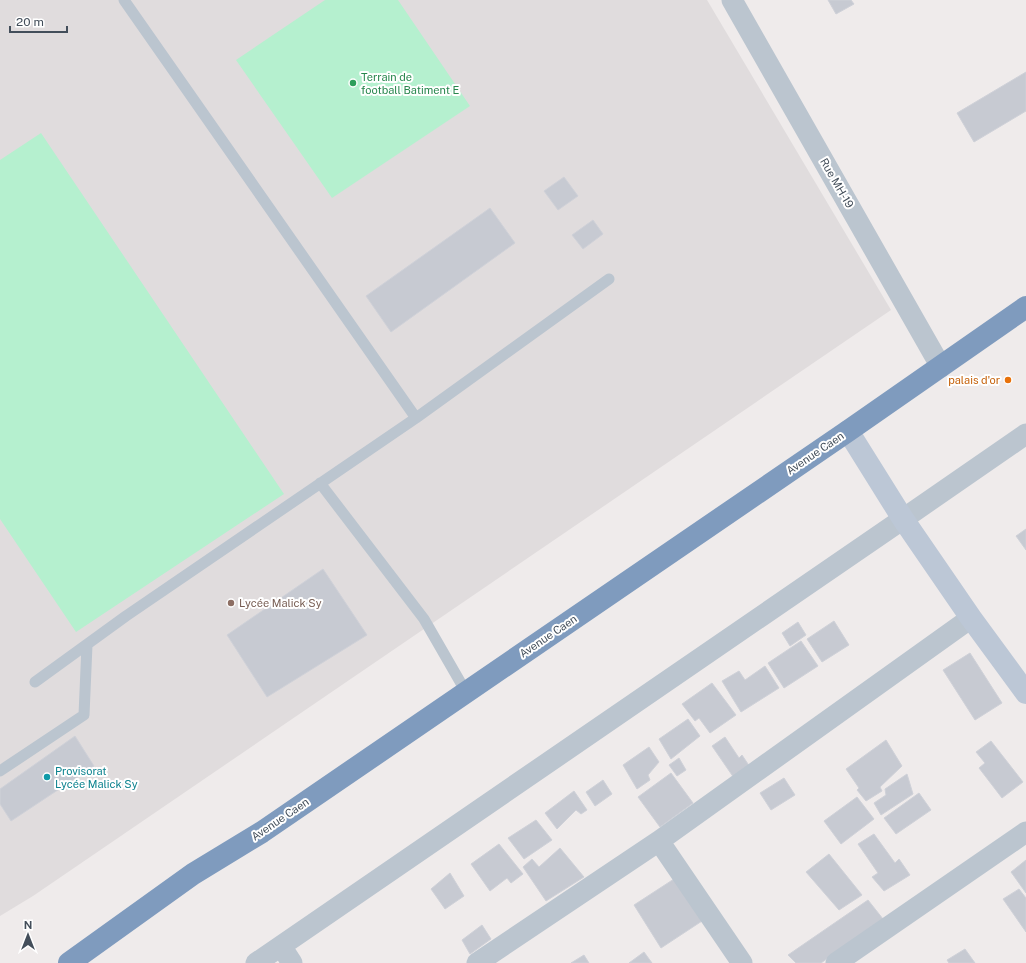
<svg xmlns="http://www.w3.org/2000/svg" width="1026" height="963" viewBox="0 0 1026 963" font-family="'Public Sans',sans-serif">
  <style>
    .education { fill: #e0dcdd }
    .green { fill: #b5f0cf }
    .building { fill: #c7cad2; stroke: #cfd1d8 }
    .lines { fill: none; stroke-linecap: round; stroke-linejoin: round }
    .lane { stroke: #bbc5cf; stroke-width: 11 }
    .street { stroke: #bbc5cf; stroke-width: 21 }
    .secondary { stroke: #bcc7d6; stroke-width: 22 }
    .highway { stroke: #7f9bbe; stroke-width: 22 }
    .leisure-dot { fill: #2e9e5b; stroke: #fff; stroke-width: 1.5 }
    .food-dot { fill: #e8710a; stroke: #fff; stroke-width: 1.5 }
    .education-dot { fill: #8d6e63; stroke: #fff; stroke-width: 1.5 }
    .culture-dot { fill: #0f9aa8; stroke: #fff; stroke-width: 1.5 }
    .labels { text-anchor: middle; stroke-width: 4; stroke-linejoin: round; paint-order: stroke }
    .leisure-label { font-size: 11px; fill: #27864d; stroke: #fff; text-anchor: start }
    .street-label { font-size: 11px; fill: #434e5a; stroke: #fff }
    .food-label { font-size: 11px; fill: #c56008; stroke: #fff; text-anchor: end }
    .education-label { font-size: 11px; fill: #785e54; stroke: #fff; text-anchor: start }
    .culture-label { font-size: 11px; fill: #0d838f; stroke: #fff; text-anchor: start }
  </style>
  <rect width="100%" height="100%" fill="#efebeb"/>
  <!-- education -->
  <path class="education" d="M 0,0 L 707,0 L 891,310 L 33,896 L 0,916 Z"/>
  <!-- green -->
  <path class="green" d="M 325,0 L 398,0 L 470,106 L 332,198 L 236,60 Z
    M 41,133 L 284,494 L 76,632 L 0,519 L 0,160 Z"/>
  <!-- building -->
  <path class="building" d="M 828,0 L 851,0 L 854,4 L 836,14 Z
    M 1026,72 L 1026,111 L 974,142 L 957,113 Z
    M 564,177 L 578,196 L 558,210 L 544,191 Z
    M 490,208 L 515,243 L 391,332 L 366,296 Z
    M 593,220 L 603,234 L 583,249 L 572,235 Z
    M 1026,529 L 1026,550 L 1016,536 Z
    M 323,569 L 367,635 L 267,697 L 227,635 Z
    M 834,621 L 849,645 L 822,662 L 807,639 Z
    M 798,622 L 806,635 L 790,646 L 782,633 Z
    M 801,641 L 818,666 L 784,688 L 768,663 Z
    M 970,653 L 1002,703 L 975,720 L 943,670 Z
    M 765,666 L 779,688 L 741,712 L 722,681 L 739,671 L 745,680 Z
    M 712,683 L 736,715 L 710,733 L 699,718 L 695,721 L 682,704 Z
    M 688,719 L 700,736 L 671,759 L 659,739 Z
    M 75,736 L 94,766 L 11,821 L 0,804 L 0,789 Z
    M 725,737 L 739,758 L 742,755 L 750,767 L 734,778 L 712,746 Z
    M 886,740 L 902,766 L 880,787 L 882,791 L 866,801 L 857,790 L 859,788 L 846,769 Z
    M 991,741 L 1023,782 L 1002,798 L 979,768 L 985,763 L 976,752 Z
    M 649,747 L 659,762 L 648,775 L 650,780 L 637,789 L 623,765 Z
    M 679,758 L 686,770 L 677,776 L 669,765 Z
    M 671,773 L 693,803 L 660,827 L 638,797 Z
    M 907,774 L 913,794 L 881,815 L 874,803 L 886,795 L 885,789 Z
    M 784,778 L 795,795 L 771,810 L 760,793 Z
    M 603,780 L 612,794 L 595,806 L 586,792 Z
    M 574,791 L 587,810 L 581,814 L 576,810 L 557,829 L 545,813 Z
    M 919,793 L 931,810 L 896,834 L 884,818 Z
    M 857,797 L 874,819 L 841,844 L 824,821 Z
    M 536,820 L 552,840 L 524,859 L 508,838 Z
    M 874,834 L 895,863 L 899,859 L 910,875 L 884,891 L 872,877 L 878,873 L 858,844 Z
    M 499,844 L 523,874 L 511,883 L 507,878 L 490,891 L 471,864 Z
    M 560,848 L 584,877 L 546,901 L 523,867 L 532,859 L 539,867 Z
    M 829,854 L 862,895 L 839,910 L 806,872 Z
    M 1026,860 L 1026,893 L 1011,872 Z
    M 450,873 L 464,896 L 445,909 L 431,889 Z
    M 674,879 L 702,921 L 661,948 L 634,905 Z
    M 1019,889 L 1026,898 L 1026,932 L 1003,899 Z
    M 868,900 L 883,919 L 821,963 L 796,963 L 788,955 Z
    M 482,925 L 491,939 L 470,954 L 462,940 Z
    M 965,949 L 975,963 L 949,963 L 947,960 Z
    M 644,952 L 652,963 L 629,963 Z
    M 584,955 L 589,963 L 571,963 Z"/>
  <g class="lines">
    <!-- lane -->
    <path class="lane" d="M 124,0 L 416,418
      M 320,483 L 424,619 L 466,692
      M 35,682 L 126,616 L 416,418 L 609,279
      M 0,771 L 84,715 L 87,645"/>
    <!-- street -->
    <path class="street" d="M 732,0 L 941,367
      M 659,841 L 742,963
      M 281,946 L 292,963
      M 256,963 L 903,519 L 1026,434
      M 477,963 L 659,841 L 971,618
      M 836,963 L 1026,832"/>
    <!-- secondary -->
    <path class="secondary" d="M 848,431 L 903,519 L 971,618 L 1026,693"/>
    <!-- highway -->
    <path class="highway" d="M 69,963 L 193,874 L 262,832 L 848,431 L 1026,307"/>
  </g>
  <!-- markers -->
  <circle class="leisure-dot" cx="353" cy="83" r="4"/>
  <circle class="food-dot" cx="1008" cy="380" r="4"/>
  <circle class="education-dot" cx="231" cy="603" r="4"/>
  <circle class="culture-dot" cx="47" cy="777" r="4"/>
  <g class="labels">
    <!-- leisure labels -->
    <g class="leisure-label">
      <text x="361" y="81">Terrain de<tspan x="361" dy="13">football Batiment E</tspan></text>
    </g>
    <!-- street labels -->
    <g class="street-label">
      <text transform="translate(837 183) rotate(60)" y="4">Rue MH-19</text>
      <text transform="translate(815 453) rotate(-34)" y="4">Avenue Caen</text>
      <text transform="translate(548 636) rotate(-34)" y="4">Avenue Caen</text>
      <text transform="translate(280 819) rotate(-34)" y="4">Avenue Caen</text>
    </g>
    <!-- food labels -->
    <g class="food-label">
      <text x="1000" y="384">palais d'or</text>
    </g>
    <!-- education labels -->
    <g class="education-label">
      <text x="239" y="607">Lycée Malick Sy</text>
    </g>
    <!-- culture labels -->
    <g class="culture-label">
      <text x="55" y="775">Provisorat<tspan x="55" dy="13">Lycée Malick Sy</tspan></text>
    </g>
  </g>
  <!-- north arrow -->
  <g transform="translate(28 935)" stroke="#ffffff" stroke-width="3" paint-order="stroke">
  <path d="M0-3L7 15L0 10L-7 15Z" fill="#434e5a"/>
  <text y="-6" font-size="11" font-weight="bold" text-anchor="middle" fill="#434e5a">N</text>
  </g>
  <!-- scale -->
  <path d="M10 26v6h57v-6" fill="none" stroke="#434e5a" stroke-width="2"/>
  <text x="16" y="26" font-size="12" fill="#434e5a" stroke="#ffffff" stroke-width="3" paint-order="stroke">20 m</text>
</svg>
